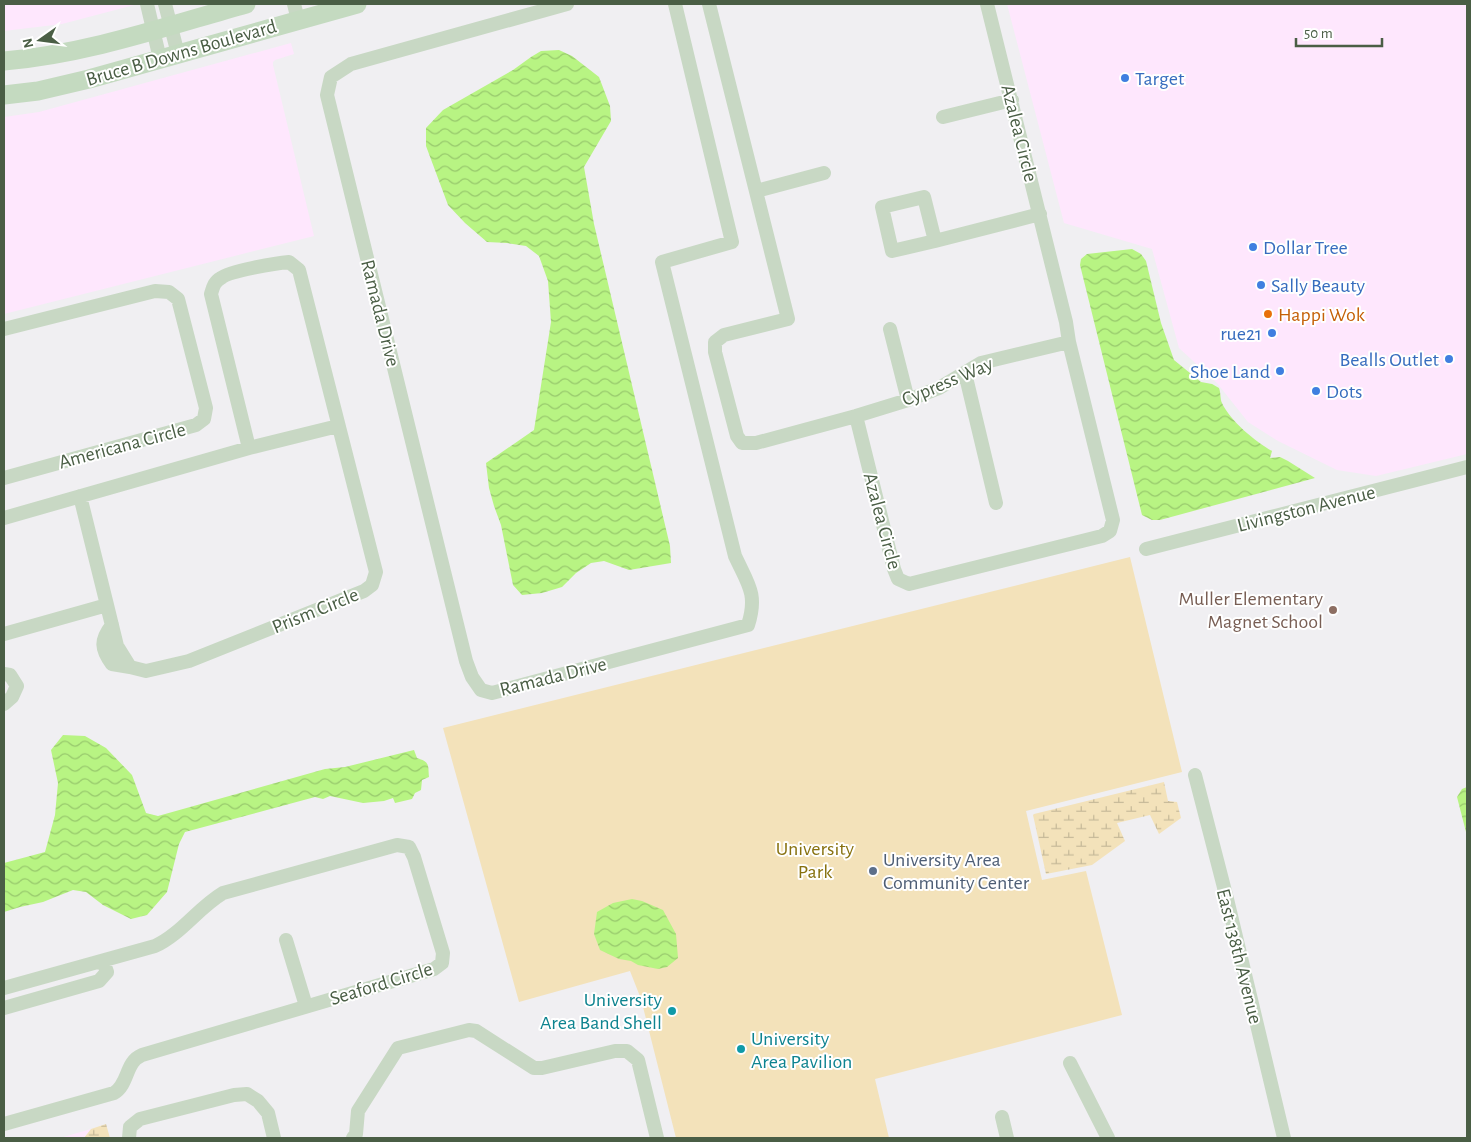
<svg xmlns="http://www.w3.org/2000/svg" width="1471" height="1142" viewBox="0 0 1471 1142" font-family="'Alegreya Sans',sans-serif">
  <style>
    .commercial { fill: #fee7fd }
    .wetland { fill: url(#wetland-marsh) }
    .park { fill: #f3e2ba }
    .water { fill: url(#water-waves) }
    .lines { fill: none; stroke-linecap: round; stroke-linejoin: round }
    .street { stroke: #c8d8c4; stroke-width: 14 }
    .secondary { stroke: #c4dac0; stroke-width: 19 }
    .shop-dot { fill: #3f7fe0; stroke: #fff; stroke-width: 2 }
    .food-dot { fill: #e8710a; stroke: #fff; stroke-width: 2 }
    .education-dot { fill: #8d6e63; stroke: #fff; stroke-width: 2 }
    .service-dot { fill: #5c6f8a; stroke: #fff; stroke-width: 2 }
    .culture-dot { fill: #0f9aa8; stroke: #fff; stroke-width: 2 }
    .labels { text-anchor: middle; stroke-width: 4; stroke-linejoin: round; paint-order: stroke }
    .street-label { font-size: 20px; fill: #4a5e45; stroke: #fff }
    .shop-label { font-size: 20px; fill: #366cbe; stroke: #fff; text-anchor: start }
    .food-label { font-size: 20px; fill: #c56008; stroke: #fff; text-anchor: start }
    .education-label { font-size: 20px; fill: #785e54; stroke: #fff; text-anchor: end }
    .park-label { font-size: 20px; fill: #87710f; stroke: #fff }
    .service-label { font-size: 20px; fill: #4e5e75; stroke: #fff; text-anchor: start }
    .culture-label { font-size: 20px; fill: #0d838f; stroke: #fff; text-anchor: end }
  </style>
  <defs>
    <pattern id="wetland-marsh" width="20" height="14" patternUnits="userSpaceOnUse" patternTransform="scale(1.25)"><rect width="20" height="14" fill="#f3e2ba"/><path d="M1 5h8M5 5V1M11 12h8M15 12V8" fill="none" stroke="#c7ba99"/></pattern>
    <pattern id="water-waves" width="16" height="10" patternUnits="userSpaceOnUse" patternTransform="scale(1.25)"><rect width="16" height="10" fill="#b8f483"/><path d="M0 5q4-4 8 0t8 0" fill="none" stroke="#98c96d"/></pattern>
  </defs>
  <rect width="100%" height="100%" fill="#f0eff2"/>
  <!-- commercial -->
  <path class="commercial" d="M 4,4 L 138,4 L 62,24 L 4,31 Z
    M 1007,4 L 1467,4 L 1467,454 L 1376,476 L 1337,470 L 1278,441 L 1248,422 L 1217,383 L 1179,348 L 1152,249 L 1064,223 Z
    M 291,43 L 294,54 L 275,60 L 273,62 L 273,65 L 314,236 L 4,314 L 4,117 L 39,112 Z
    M 91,1129 L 84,1138 L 60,1138 Z"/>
  <!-- wetland -->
  <path class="wetland" d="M 1164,782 L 1168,801 L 1177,802 L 1181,818 L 1159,834 L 1150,815 L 1117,823 L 1125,841 L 1092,865 L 1046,874 L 1033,815 L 1034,814 Z
    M 106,1124 L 110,1138 L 84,1138 L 91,1129 Z"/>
  <!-- park -->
  <path class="park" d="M 1130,557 L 1182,772 L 1026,811 L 1042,880 L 1086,871 L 1122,1015 L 875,1079 L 889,1138 L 676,1138 L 641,999 L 630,971 L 519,1002 L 443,728 Z"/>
  <!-- water -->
  <path class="water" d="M 559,50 L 572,56 L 599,77 L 610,106 L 611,121 L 584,167 L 594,224 L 670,546 L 671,563 L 629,570 L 604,561 L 591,563 L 576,573 L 562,587 L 542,593 L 522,595 L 513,585 L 501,525 L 494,506 L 489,488 L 486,463 L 534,430 L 551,322 L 548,281 L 539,256 L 526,246 L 507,243 L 487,242 L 465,223 L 448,205 L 426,146 L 426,128 L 443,110 L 513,70 L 531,57 L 541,51 Z
    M 1132,249 L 1141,254 L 1146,261 L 1161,323 L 1174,360 L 1201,382 L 1212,384 L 1219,388 C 1221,393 1220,399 1222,403 C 1230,421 1256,442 1272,451 L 1270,458 L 1280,457 L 1288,461 L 1315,478 L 1160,520 L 1152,520 L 1142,515 L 1080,265 L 1081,259 L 1087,254 Z
    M 63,735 L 85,736 L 106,748 L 132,775 L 146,813 L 158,816 L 325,769 L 345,767 L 414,750 L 417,758 C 430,762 428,765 429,777 L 422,780 L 421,790 L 415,793 L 412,799 L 395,803 L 393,798 L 384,801 L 363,803 L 330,796 L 323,799 L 315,797 L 185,832 L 179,844 L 167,892 L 147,915 L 131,919 L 103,905 L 86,892 L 73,890 L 43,902 L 20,907 L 4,912 L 4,863 L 45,852 L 55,815 L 58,783 L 51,750 Z
    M 1467,787 L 1467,834 L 1466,832 L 1457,797 L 1462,789 Z
    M 632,899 L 642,901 L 663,910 L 676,934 L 678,958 L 667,967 L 658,969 L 638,965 L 631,961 L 619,959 L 600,950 L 594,934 L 597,912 L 613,903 Z"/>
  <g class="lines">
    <!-- street -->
    <path class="street" d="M 147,4 L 160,59
      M 165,4 L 178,54
      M 294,4 L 298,20
      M 567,4 L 351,64 L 331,77 L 327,95 L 466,661 L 472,677 L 481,690 L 492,693 L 748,625 C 758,594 748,584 735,556 L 662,262 L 732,242 L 675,4
      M 709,4 L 788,319 L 724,335 L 715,342 L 715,352 L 737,436 L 742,443 L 756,443 L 856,416 L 908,400 L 939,388 L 981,363 L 1069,342
      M 943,117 L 1012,100
      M 756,191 L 824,173
      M 935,241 L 892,251 L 882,207 L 924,197 L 935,241 L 1040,214
      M 4,329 L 155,291 L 169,292 L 178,299 L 206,408 L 204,419 L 196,425 L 4,478
      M 890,329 L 908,400
      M 965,373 L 996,503
      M 856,416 L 894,569 L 898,579 L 909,584 L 1102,536 L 1110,531 L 1113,520 L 1069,342 L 1066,322 L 987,4
      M 249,448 L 338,426
      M 80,496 L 107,605
      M 4,518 L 249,448 L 211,294 C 213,287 214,282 221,278 C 229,271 277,263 289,262 L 299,270 L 376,572 L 372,585 L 364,591 L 189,661 L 146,671 L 130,667 L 117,646 L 107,605 L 4,634
      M 1146,549 L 1467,467
      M 112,625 C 100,640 101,649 112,664 L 130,667
      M 4,674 L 10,675 L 17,686 L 12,697 L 4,704
      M 1195,775 L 1227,899 L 1284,1138
      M 286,940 L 306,1006
      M 4,988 L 155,946 C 181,934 198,908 223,893 L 397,845 L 409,847 L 414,857 L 443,953 L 442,963 L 434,969 L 142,1055 C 125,1062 129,1084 114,1093 L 4,1124
      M 4,1008 L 99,981 L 107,972 L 103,961
      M 1070,1063 L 1108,1138
      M 1002,1117 L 1007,1138
      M 129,1138 L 130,1127 L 140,1119 L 234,1095 L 247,1094 L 258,1101 L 268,1113 L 274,1138
      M 353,1138 L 356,1134 L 358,1111 L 398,1048 L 469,1030 L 476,1031 L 534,1068 L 542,1068 L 615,1051 L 627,1051 L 638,1060 L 657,1138"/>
    <!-- secondary -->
    <path class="secondary" d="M 4,61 C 87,54 167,26 246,4
      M 4,95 L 38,91 L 89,79 L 357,4"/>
  </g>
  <!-- markers -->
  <g class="shop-dot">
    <circle cx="1125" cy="78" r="5"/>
    <circle cx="1253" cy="247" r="5"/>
    <circle cx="1261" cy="285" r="5"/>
    <circle cx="1272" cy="333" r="5"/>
    <circle cx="1449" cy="359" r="5"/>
    <circle cx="1280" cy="371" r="5"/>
    <circle cx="1316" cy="391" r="5"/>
  </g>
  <circle class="food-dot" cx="1268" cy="314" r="5"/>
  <circle class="education-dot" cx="1333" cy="610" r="5"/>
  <circle class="service-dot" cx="873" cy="871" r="5"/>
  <g class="culture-dot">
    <circle cx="672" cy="1011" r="5"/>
    <circle cx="741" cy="1049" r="5"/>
  </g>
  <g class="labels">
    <!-- street labels -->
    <g class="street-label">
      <text transform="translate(181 52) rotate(-16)" y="7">Bruce B Downs Boulevard</text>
      <text transform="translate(1020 133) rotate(76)" y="7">Azalea Circle</text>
      <text transform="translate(381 313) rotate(76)" y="7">Ramada Drive</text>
      <text transform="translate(947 381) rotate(-23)" y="7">Cypress Way</text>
      <text transform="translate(122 445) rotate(-15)" y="7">Americana Circle</text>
      <text transform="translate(1306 508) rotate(-14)" y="7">Livingston Avenue</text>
      <text transform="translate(883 521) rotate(75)" y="7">Azalea Circle</text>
      <text transform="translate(315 610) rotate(-22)" y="7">Prism Circle</text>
      <text transform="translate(553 676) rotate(-14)" y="7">Ramada Drive</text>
      <text transform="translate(1240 956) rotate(76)" y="7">East 138th Avenue</text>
      <text transform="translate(381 983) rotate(-17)" y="7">Seaford Circle</text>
    </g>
    <!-- shop labels -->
    <g class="shop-label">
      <text x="1135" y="85">Target</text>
      <text x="1263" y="254">Dollar Tree</text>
      <text x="1271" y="292">Sally Beauty</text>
      <text x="1262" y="340" text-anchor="end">rue21</text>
      <text x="1439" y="366" text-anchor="end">Bealls Outlet</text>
      <text x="1270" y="378" text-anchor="end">Shoe Land</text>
      <text x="1326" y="398">Dots</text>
    </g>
    <!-- food labels -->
    <g class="food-label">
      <text x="1278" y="321">Happi Wok</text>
    </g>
    <!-- education labels -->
    <g class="education-label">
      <text x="1323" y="605">Muller Elementary<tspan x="1323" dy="23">Magnet School</tspan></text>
    </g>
    <!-- park labels -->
    <g class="park-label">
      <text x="815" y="855">University<tspan x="815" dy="23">Park</tspan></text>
    </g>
    <!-- service labels -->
    <g class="service-label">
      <text x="883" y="866">University Area<tspan x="883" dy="23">Community Center</tspan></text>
    </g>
    <!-- culture labels -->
    <g class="culture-label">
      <text x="662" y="1006">University<tspan x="662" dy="23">Area Band Shell</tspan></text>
      <text x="751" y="1045" text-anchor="start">University<tspan x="751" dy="23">Area Pavilion</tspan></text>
    </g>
  </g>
  <!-- border -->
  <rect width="1471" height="1142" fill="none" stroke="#4a5e45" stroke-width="10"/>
  <!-- north arrow -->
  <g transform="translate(40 40) rotate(256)" stroke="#ffffff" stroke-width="4" paint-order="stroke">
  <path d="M0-4L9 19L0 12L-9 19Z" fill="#4a5e45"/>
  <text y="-8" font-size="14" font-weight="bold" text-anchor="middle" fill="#4a5e45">N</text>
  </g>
  <!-- scale -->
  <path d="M1296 38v8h86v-8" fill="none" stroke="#4a5e45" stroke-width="2.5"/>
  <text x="1304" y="38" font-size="15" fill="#4a5e45" stroke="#ffffff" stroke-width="4" paint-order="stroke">50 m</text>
</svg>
